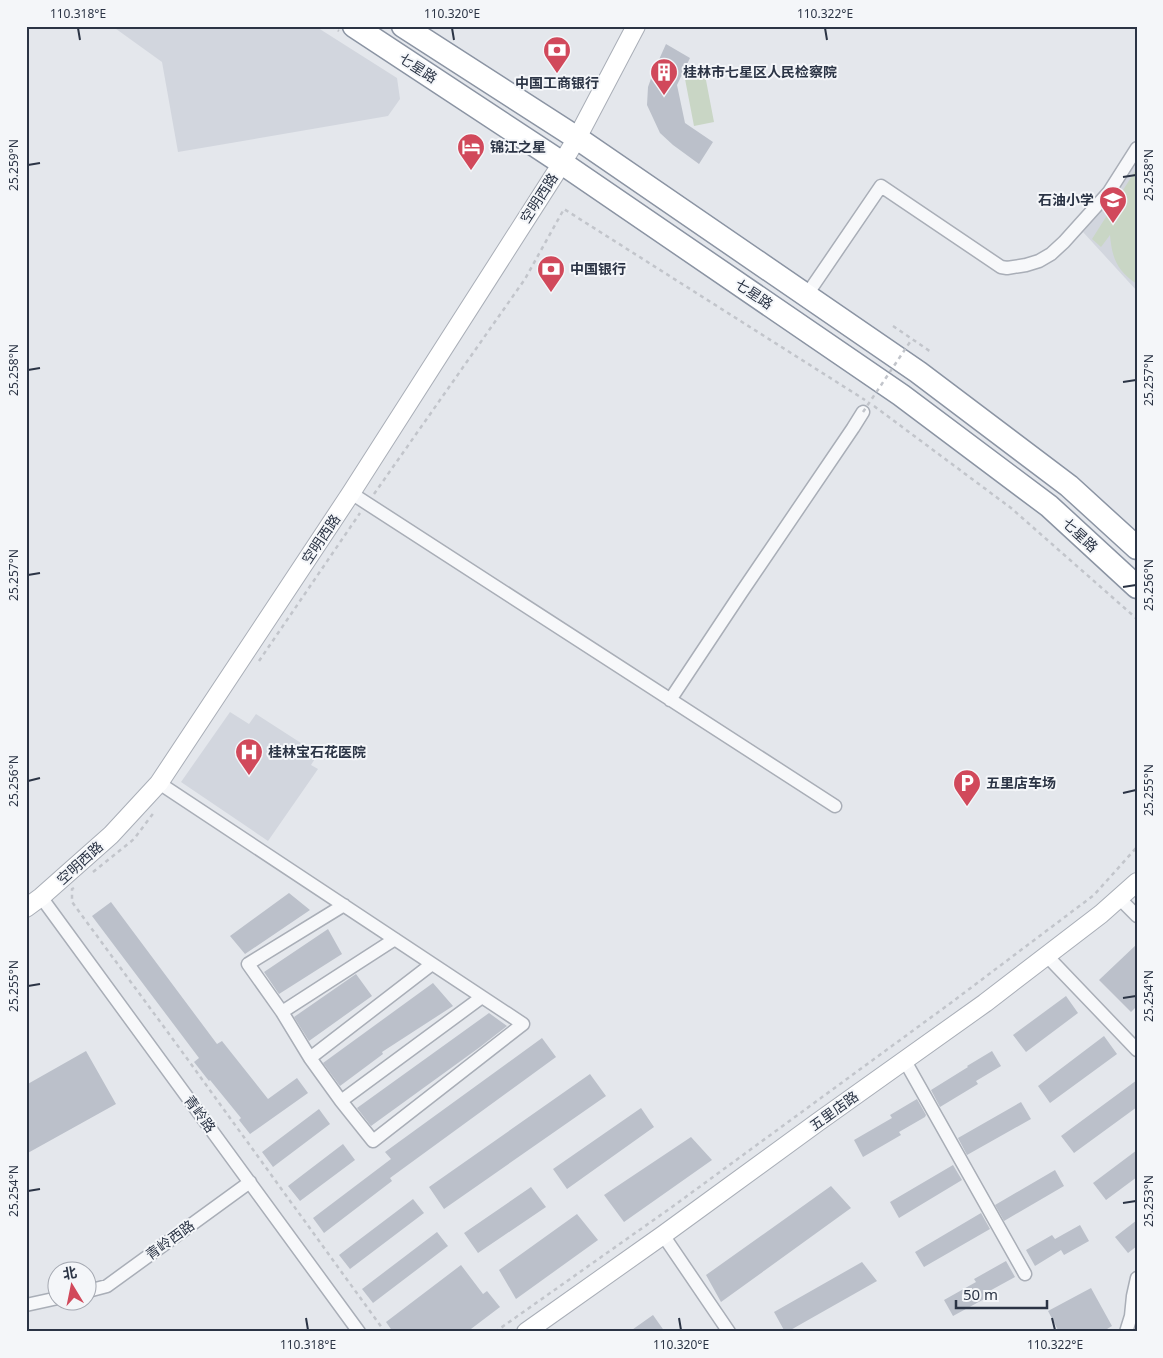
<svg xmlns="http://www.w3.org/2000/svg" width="1163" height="1358" viewBox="0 0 1163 1358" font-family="'Noto Sans','Noto Sans SC',sans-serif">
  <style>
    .built { fill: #d2d6de }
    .green { fill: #c9d6c5 }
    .building { fill: #bbc0ca }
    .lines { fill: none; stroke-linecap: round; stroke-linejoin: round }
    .street-casing { stroke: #a9aeb7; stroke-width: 15 }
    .secondary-casing { stroke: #a9aeb7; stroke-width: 20 }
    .highway-casing { stroke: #8b94a3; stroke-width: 25 }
    .path { stroke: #c2c5cb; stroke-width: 2.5; stroke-dasharray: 4 4; stroke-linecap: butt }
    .street { stroke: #f7f8fa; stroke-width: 12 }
    .secondary { stroke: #fff; stroke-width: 18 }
    .highway { stroke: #fff; stroke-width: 22 }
    .path-bridge { stroke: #c2c5cb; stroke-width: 2.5; stroke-dasharray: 4 4; stroke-linecap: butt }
    .ticks { fill: none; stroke: #2b3445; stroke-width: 2 }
    .labels { text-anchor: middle; stroke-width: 4; stroke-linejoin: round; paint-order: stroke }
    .street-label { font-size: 14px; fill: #2b3445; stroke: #f4f6f9 }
    .poi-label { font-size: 14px; font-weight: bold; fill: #2b3445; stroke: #f4f6f9; text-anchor: start }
    .neatline { fill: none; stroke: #2b3445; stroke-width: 2 }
    .ticks-label { font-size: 12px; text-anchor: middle; fill: #2b3445 }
  </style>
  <rect width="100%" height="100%" fill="#e4e7ec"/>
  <!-- built -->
  <path class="built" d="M 112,26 L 315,26 L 397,78 L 400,99 L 388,116 L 178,152 L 162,62 Z
    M 1137,153 L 1137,291 L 1083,232 L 1096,216 Z
    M 230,712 L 249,724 L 256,714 L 318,754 L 311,765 L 318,769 L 268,841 L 181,782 Z"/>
  <!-- green -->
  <path class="green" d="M 705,75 L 714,122 L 694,126 L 685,79 Z
    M 1137,168 L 1137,284 C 1117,271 1112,258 1110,235 L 1101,247 L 1092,239 Z"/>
  <!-- building -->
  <path class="building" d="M 666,44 L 690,58 L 677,85 L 685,123 L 713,142 L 699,164 L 673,145 L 660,133 L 647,105 L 648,87 L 653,73 Z
    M 289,893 L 310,910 L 245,954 L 230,936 Z
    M 111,902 L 217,1044 L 222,1041 L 268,1099 L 297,1078 L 308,1093 L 250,1134 L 239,1120 L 241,1118 L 210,1080 L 209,1081 L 194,1062 L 199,1058 L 92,916 Z
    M 328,929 L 342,954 L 279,994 L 264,972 Z
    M 1137,944 L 1137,1006 L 1131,1012 L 1099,980 Z
    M 356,974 L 372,996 L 309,1041 L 294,1017 Z
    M 433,983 L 453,1006 L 382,1052 L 383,1054 L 340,1086 L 323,1063 Z
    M 1066,996 L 1078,1013 L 1026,1052 L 1013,1035 Z
    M 489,1013 L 507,1026 L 480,1047 L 371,1126 L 357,1108 Z
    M 1104,1036 L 1117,1054 L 1050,1103 L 1038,1086 Z
    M 542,1038 L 556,1057 L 390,1178 L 392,1181 L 324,1233 L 313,1218 L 391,1159 L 385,1152 Z
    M 86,1051 L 116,1104 L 26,1154 L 26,1085 Z
    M 992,1051 L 1001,1066 L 976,1081 L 978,1084 L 940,1107 L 931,1090 L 968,1067 L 967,1066 Z
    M 590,1074 L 606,1096 L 444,1209 L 429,1187 Z
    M 1137,1080 L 1137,1107 L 1074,1153 L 1061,1136 Z
    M 917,1099 L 926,1115 L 925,1117 L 899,1132 L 901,1135 L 863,1157 L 854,1140 L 892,1118 L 890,1115 Z
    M 1021,1102 L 1031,1119 L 967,1155 L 958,1138 Z
    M 641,1108 L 654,1127 L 567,1189 L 553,1169 Z
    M 319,1109 L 330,1124 L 273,1167 L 262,1152 Z
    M 691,1137 L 712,1160 L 624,1222 L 604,1195 Z
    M 343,1144 L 355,1160 L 300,1201 L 288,1186 Z
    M 1137,1150 L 1137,1177 L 1106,1200 L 1093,1183 Z
    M 953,1165 L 962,1180 L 899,1218 L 890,1202 Z
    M 1055,1170 L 1064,1186 L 1004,1221 L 995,1205 Z
    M 831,1186 L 851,1208 L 721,1302 L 706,1275 Z
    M 531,1187 L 546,1207 L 478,1253 L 464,1233 Z
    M 413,1199 L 424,1213 L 350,1269 L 339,1255 Z
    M 981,1213 L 990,1229 L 924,1267 L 915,1252 Z
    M 577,1214 L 598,1240 L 516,1299 L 499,1270 Z
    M 1137,1220 L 1137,1246 L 1128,1253 L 1115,1237 Z
    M 1080,1225 L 1089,1241 L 1064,1255 L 1061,1250 L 1035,1266 L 1026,1250 L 1052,1235 L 1055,1239 Z
    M 437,1232 L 448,1246 L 373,1303 L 362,1289 Z
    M 1006,1261 L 1015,1277 L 984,1294 L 986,1298 L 953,1316 L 944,1300 L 976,1282 L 974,1279 Z
    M 862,1262 L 877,1281 L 787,1332 L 785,1332 L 774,1312 Z
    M 461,1265 L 483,1294 L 487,1291 L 500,1307 L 467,1332 L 393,1332 L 386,1322 Z
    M 1091,1288 L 1112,1326 L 1102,1332 L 1059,1332 L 1048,1311 Z
    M 653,1315 L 665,1332 L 629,1332 Z"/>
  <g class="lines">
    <!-- street casing -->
    <g class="street-casing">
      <path id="street" d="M 806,296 L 881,186 L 1001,267 L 1007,268 L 1026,265 L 1039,261 L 1051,254 L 1064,242 L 1109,192 L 1137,148
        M 351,493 L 835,806
        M 670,700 L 741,593 L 853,428 L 863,412
        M 159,783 L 523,1024 L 373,1141 L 341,1101 L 310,1058 L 282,1012 L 248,964 L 344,905
        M 41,897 L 359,1332
        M 1119,898 L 1137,916
        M 1047,956 L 1137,1050
        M 282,1012 L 395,939
        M 310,1058 L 432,964
        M 905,1061 L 1025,1274
        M 341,1101 L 482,997
        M 663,1235 L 729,1332
        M 88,1291 L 107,1286 L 250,1182
        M 26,1305 L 58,1298
        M 1126,1332 L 1131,1316 L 1133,1296 L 1137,1278"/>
    </g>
    <!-- secondary casing -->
    <g class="secondary-casing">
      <path id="secondary" d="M 26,908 L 41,897 L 111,835 L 159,783 L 351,493 L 562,163 L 577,138 L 636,26
        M 526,1332 L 663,1235 L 818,1122 L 985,1003 L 1101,914 L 1137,882"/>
    </g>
    <!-- highway casing -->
    <g class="highway-casing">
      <path id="highway" d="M 354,26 L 562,163 L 901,395 L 1049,506 L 1137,587
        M 403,26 L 577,138 L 918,372 L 1069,486 L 1137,548"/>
    </g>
    <!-- path -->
    <path class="path" d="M 331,26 L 339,31
      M 893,326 L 931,352
      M 874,406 L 1011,508 L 1137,619
      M 374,494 L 525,279 L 564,209 L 865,400
      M 259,661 L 360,513
      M 93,872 L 134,839 L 155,811
      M 74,888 L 72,889 L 72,902 L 175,1042 L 385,1332
      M 495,1332 L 672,1207 L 952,1002 L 1094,895 L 1137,847"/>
    <!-- street -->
    <use href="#street" class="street"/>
    <!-- secondary -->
    <use href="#secondary" class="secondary"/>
    <!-- highway -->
    <use href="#highway" class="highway"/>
    <!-- path-bridge -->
    <path class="path-bridge" d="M 863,412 L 912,339"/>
  </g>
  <!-- ticks -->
  <path class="ticks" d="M 78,28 L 80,40M 452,28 L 454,40M 825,28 L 827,40M 28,165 L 40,163M 1123,177 L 1136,175M 28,370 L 40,368M 1123,382 L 1136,380M 28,575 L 40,573M 1123,587 L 1136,585M 28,781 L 40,778M 1123,793 L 1136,790M 28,986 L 40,984M 1123,998 L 1136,996M 28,1191 L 40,1189M 1123,1203 L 1136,1201M 306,1318 L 308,1330M 679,1318 L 681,1330M 1052,1318 L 1055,1330"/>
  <!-- icons -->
  <defs>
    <g id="bank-pin" transform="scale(1.4375)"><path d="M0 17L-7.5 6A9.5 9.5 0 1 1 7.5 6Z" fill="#d1495b" stroke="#f4f6f9"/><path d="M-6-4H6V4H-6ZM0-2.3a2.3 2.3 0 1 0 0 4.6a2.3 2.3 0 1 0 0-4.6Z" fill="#fff"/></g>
    <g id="building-pin" transform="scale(1.4375)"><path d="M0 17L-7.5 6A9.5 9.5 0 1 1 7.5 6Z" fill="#d1495b" stroke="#f4f6f9"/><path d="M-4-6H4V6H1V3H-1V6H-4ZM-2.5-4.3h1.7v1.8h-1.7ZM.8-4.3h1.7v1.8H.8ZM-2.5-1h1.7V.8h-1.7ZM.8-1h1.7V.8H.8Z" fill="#fff"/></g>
    <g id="hotel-pin" transform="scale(1.4375)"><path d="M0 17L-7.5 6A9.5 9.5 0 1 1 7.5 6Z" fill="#d1495b" stroke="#f4f6f9"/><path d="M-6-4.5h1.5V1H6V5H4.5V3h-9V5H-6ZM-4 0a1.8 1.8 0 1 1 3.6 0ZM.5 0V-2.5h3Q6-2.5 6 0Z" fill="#fff"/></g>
    <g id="school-pin" transform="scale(1.4375)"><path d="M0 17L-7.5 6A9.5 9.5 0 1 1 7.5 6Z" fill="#d1495b" stroke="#f4f6f9"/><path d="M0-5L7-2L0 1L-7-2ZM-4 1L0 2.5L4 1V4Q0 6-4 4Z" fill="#fff"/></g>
    <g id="hospital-pin" transform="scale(1.4375)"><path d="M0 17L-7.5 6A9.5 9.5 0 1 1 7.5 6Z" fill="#d1495b" stroke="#f4f6f9"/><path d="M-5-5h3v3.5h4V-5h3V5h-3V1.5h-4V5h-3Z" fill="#fff"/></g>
    <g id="parking-pin" transform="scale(1.4375)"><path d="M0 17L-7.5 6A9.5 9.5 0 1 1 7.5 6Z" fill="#d1495b" stroke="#f4f6f9"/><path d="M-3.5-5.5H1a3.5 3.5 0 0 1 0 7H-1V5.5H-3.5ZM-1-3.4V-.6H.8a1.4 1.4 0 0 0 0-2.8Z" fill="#fff"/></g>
  </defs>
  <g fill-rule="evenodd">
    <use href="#bank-pin" x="557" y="50"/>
    <use href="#building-pin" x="664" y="72"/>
    <use href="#hotel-pin" x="471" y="147"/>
    <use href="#school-pin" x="1113" y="200"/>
    <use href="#bank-pin" x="551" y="269"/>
    <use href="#hospital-pin" x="249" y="752"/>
    <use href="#parking-pin" x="967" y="783"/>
  </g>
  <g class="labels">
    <!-- street labels -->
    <g class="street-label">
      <text transform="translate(418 68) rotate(33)" y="5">七星路</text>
      <text transform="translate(539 198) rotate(-57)" y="5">空明西路</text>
      <text transform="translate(754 294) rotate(34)" y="5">七星路</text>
      <text transform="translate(1080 535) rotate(43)" y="5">七星路</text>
      <text transform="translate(321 539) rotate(-56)" y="5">空明西路</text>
      <text transform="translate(80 863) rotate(-42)" y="5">空明西路</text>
      <text transform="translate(834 1111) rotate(-36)" y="5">五里店路</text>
      <text transform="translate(200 1114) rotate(54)" y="5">青岭路</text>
      <text transform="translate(170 1240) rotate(-36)" y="5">青岭西路</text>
    </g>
    <!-- poi labels -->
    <g class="poi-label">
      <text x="683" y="77">桂林市七星区人民检察院</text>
      <text x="557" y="88" text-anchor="middle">中国工商银行</text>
      <text x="490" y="152">锦江之星</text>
      <text x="1094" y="205" text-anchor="end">石油小学</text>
      <text x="570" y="274">中国银行</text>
      <text x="268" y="757">桂林宝石花医院</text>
      <text x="986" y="788">五里店车场</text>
    </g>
  </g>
  <!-- border -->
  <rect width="1163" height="1358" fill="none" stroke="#f4f6f9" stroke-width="55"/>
  <!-- north arrow -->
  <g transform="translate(72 1286) rotate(350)"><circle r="24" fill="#f4f6f9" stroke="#a4a8b1"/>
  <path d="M0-4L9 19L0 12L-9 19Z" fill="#d1495b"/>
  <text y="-8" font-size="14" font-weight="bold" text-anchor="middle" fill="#2b3445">北</text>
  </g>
  <!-- scale -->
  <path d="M956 1300v8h91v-8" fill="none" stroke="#2b3445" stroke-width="2.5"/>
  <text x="963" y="1300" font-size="15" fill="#2b3445" stroke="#f4f6f9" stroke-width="4" paint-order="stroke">50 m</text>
  <rect x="28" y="28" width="1108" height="1302" class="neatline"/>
  <g class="ticks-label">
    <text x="78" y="18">110.318°E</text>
    <text x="452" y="18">110.320°E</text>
    <text x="825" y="18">110.322°E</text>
    <text transform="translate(14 165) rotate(-90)" y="4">25.259°N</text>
    <text transform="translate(1149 175) rotate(-90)" y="4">25.258°N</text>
    <text transform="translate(14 370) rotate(-90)" y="4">25.258°N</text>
    <text transform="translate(1149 380) rotate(-90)" y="4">25.257°N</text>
    <text transform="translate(14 575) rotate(-90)" y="4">25.257°N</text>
    <text transform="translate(1149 585) rotate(-90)" y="4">25.256°N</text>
    <text transform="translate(14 781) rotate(-90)" y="4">25.256°N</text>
    <text transform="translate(1149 790) rotate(-90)" y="4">25.255°N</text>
    <text transform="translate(14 986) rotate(-90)" y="4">25.255°N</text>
    <text transform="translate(1149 996) rotate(-90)" y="4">25.254°N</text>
    <text transform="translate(14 1191) rotate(-90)" y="4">25.254°N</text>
    <text transform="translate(1149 1201) rotate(-90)" y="4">25.253°N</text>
    <text x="308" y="1349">110.318°E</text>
    <text x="681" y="1349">110.320°E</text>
    <text x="1055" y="1349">110.322°E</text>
  </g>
</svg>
